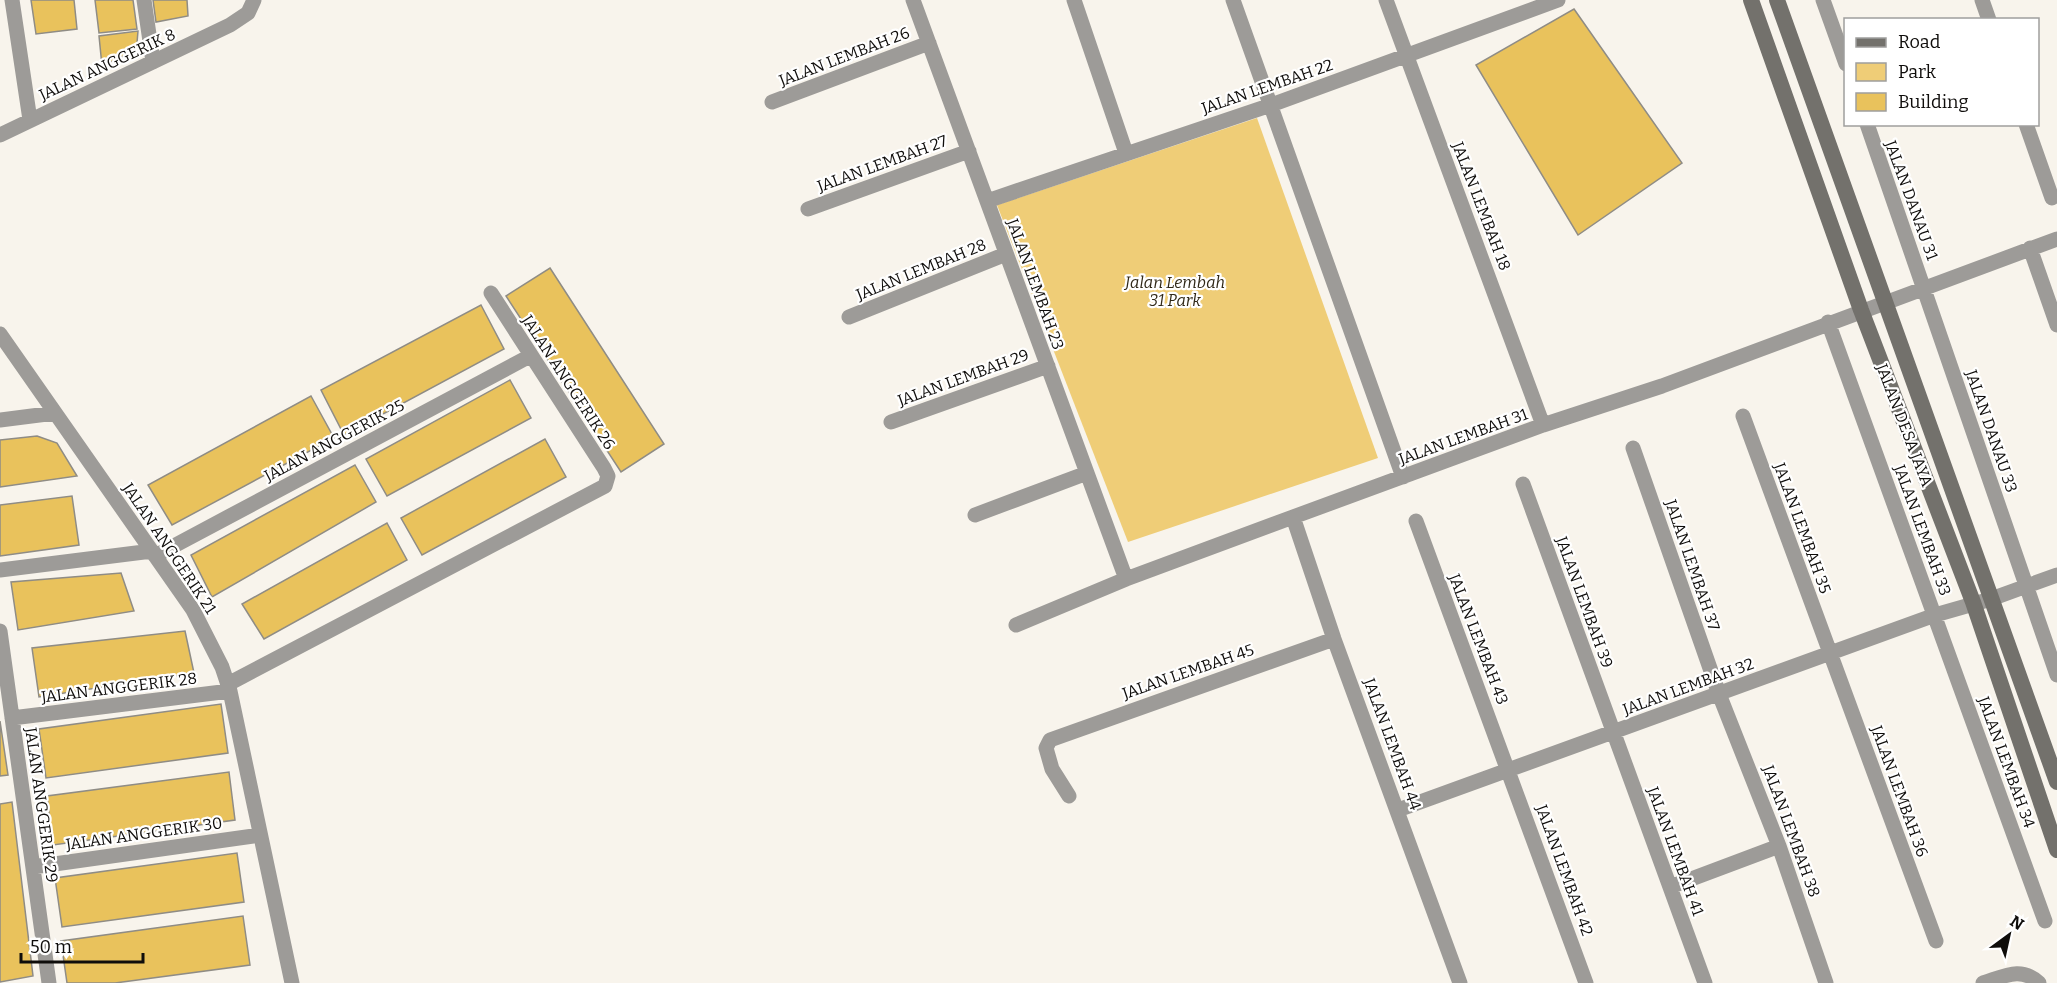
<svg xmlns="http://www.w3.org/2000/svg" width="2057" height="983" viewBox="0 0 2057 983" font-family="Bitter,serif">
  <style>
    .green { fill: #efcd77 }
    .building { fill: #e9c25c; stroke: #8f8c85; stroke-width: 1.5 }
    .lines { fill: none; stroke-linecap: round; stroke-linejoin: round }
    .minor { stroke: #9d9b98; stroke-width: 15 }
    .secondary { stroke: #73716c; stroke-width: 16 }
    .labels { text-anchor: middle; stroke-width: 4.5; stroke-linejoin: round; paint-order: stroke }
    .street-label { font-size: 16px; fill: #0f0d0b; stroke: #fff }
    .park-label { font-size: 16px; font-style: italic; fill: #302817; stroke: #fff }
  </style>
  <rect width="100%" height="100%" fill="#f8f4ec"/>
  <!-- green -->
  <path class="green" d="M 1257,118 L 1378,458 L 1128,542 L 997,205 Z"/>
  <!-- building -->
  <path class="building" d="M 31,0 L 74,0 L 77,29 L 36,34 Z
    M 95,0 L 133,0 L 137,29 L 99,33 Z
    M 153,0 L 187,0 L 188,16 L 156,22 Z
    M 1574,9 L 1682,163 L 1578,235 L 1476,65 Z
    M 138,31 L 137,43 L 128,54 L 102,66 L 99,36 Z
    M 550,268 L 664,444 L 621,472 L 506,296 Z
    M 481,305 L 504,349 L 344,435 L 321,390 Z
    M 510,380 L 531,418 L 387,496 L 366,459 Z
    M 311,396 L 334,438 L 172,525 L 148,485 Z
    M 37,436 L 57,443 L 77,476 L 0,487 L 0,440 Z
    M 545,439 L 566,477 L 422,555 L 401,518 Z
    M 355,465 L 376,502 L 212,597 L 191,555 Z
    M 72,496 L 79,545 L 0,556 L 0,505 Z
    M 387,523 L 407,560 L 264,639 L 242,604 Z
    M 121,573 L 134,611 L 18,630 L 11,582 Z
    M 185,631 L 194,673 L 39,697 L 32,648 Z
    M 221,704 L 228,753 L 46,778 L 39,729 Z
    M 0,721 L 8,775 L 0,776 Z
    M 229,772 L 235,820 L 53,845 L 47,796 Z
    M 12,802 L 33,976 L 0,982 L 0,804 Z
    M 237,853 L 244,902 L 62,927 L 55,878 Z
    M 243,916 L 250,965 L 115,983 L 67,983 L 61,941 Z"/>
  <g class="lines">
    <!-- minor -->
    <path class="minor" d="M 12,0 L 30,120
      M 144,0 L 153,62
      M 913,0 L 1126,579
      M 1074,0 L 1126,153
      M 1233,0 L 1403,477
      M 1386,0 L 1543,425
      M 1823,0 L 1846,64
      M 1982,0 L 1989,20
      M 772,102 L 929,43
      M 1867,124 L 2057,675
      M 2026,124 L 2052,198
      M 0,135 L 230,25 L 248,13 L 254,0
      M 987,201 L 1271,105 L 1558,0
      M 808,209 L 969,151
      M 2030,248 L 2057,325
      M 849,317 L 1006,254
      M 1828,322 L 2045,921
      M 0,334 L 193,610 L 222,667 L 230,691 L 292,983
      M 1743,416 L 1936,941
      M 0,420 L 55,413
      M 891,422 L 1048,366
      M 1633,448 L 1719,694 L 1779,846 L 1826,983
      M 1523,484 L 1705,983
      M 975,515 L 1087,473
      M 1293,517 L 1334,639 L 1460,983
      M 1416,521 L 1586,983
      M 155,556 L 530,356
      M 0,570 L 152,551
      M 1016,625 L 1126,579 L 1293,517 L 1543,425 L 1662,386 L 2057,239
      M 0,631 L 49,983
      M 228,684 L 605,486 L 608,476 L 604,468 L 491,293
      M 12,718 L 230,691
      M 1069,796 L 1052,769 L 1046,748 L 1050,740 L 1334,639
      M 1398,810 L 1935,615 L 1991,599 L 2057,575
      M 33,867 L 260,835
      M 1670,887 L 1779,846
      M 1983,983 C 2005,976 2021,966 2039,983"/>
    <!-- secondary -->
    <path class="secondary" d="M 1751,0 L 1861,310 L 1973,602 L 2057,850
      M 1777,0 L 2057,782"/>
  </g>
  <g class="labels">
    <!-- street labels -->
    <g class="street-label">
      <text transform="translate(844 56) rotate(-21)" y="6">JALAN LEMBAH 26</text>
      <text transform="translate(107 64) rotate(-25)" y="6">JALAN ANGGERIK 8</text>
      <text transform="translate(1267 86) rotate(-19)" y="6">JALAN LEMBAH 22</text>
      <text transform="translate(882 163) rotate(-20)" y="6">JALAN LEMBAH 27</text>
      <text transform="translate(1912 200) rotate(70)" y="6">JALAN DANAU 31</text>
      <text transform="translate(1482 206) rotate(69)" y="6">JALAN LEMBAH 18</text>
      <text transform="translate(921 269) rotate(-22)" y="6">JALAN LEMBAH 28</text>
      <text transform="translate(1036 284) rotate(70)" y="6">JALAN LEMBAH 23</text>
      <text transform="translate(963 377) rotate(-20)" y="6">JALAN LEMBAH 29</text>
      <text transform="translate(569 382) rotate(57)" y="6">JALAN ANGGERIK 26</text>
      <text transform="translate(1905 425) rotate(69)" y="6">JALAN DESA JAYA</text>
      <text transform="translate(1992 431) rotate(71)" y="6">JALAN DANAU 33</text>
      <text transform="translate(1463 436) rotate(-20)" y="6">JALAN LEMBAH 31</text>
      <text transform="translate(334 440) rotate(-28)" y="6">JALAN ANGGERIK 25</text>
      <text transform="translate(1803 528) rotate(70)" y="6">JALAN LEMBAH 35</text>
      <text transform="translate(1923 530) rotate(70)" y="6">JALAN LEMBAH 33</text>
      <text transform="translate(170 548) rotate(56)" y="6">JALAN ANGGERIK 21</text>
      <text transform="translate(1693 565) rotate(71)" y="6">JALAN LEMBAH 37</text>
      <text transform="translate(1585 602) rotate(70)" y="6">JALAN LEMBAH 39</text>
      <text transform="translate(1479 639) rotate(69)" y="6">JALAN LEMBAH 43</text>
      <text transform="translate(1188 671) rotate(-19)" y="6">JALAN LEMBAH 45</text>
      <text transform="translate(1688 686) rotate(-20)" y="6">JALAN LEMBAH 32</text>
      <text transform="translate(119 687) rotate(-7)" y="6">JALAN ANGGERIK 28</text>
      <text transform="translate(1393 744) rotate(70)" y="6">JALAN LEMBAH 44</text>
      <text transform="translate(2007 762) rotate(70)" y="6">JALAN LEMBAH 34</text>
      <text transform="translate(1900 791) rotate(70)" y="6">JALAN LEMBAH 36</text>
      <text transform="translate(42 805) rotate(82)" y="6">JALAN ANGGERIK 29</text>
      <text transform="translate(1792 831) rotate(70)" y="6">JALAN LEMBAH 38</text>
      <text transform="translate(144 833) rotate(-8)" y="6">JALAN ANGGERIK 30</text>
      <text transform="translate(1676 851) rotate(70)" y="6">JALAN LEMBAH 41</text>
      <text transform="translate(1565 870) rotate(70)" y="6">JALAN LEMBAH 42</text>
    </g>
    <!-- park labels -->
    <g class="park-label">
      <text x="1175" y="288">Jalan Lembah<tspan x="1175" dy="18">31 Park</tspan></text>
    </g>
  </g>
  <!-- legend -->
  <rect x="1844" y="18" width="195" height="108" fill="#ffffff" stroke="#9f9e9d" stroke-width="1.5"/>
  <rect x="1856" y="38" width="30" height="9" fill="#73716c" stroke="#9f9e9d" stroke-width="1.5"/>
  <text x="1898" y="48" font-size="18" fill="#0f0d0b">Road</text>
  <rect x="1856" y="63" width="30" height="18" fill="#efcd77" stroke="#9f9e9d" stroke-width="1.5"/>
  <text x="1898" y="78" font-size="18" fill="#0f0d0b">Park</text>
  <rect x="1856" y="93" width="30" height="18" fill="#e9c25c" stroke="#9f9e9d" stroke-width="1.5"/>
  <text x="1898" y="108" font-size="18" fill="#0f0d0b">Building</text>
  <!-- north arrow -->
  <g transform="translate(2009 935) rotate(33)" stroke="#ffffff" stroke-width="4.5" paint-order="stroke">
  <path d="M0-4.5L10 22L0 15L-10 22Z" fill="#0f0d0b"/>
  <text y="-9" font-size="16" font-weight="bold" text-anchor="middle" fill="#0f0d0b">N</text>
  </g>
  <!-- scale -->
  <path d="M21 953v9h122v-9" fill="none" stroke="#0f0d0b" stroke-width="3"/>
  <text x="30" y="953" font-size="18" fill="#0f0d0b" stroke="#ffffff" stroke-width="4.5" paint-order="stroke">50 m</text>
</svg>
